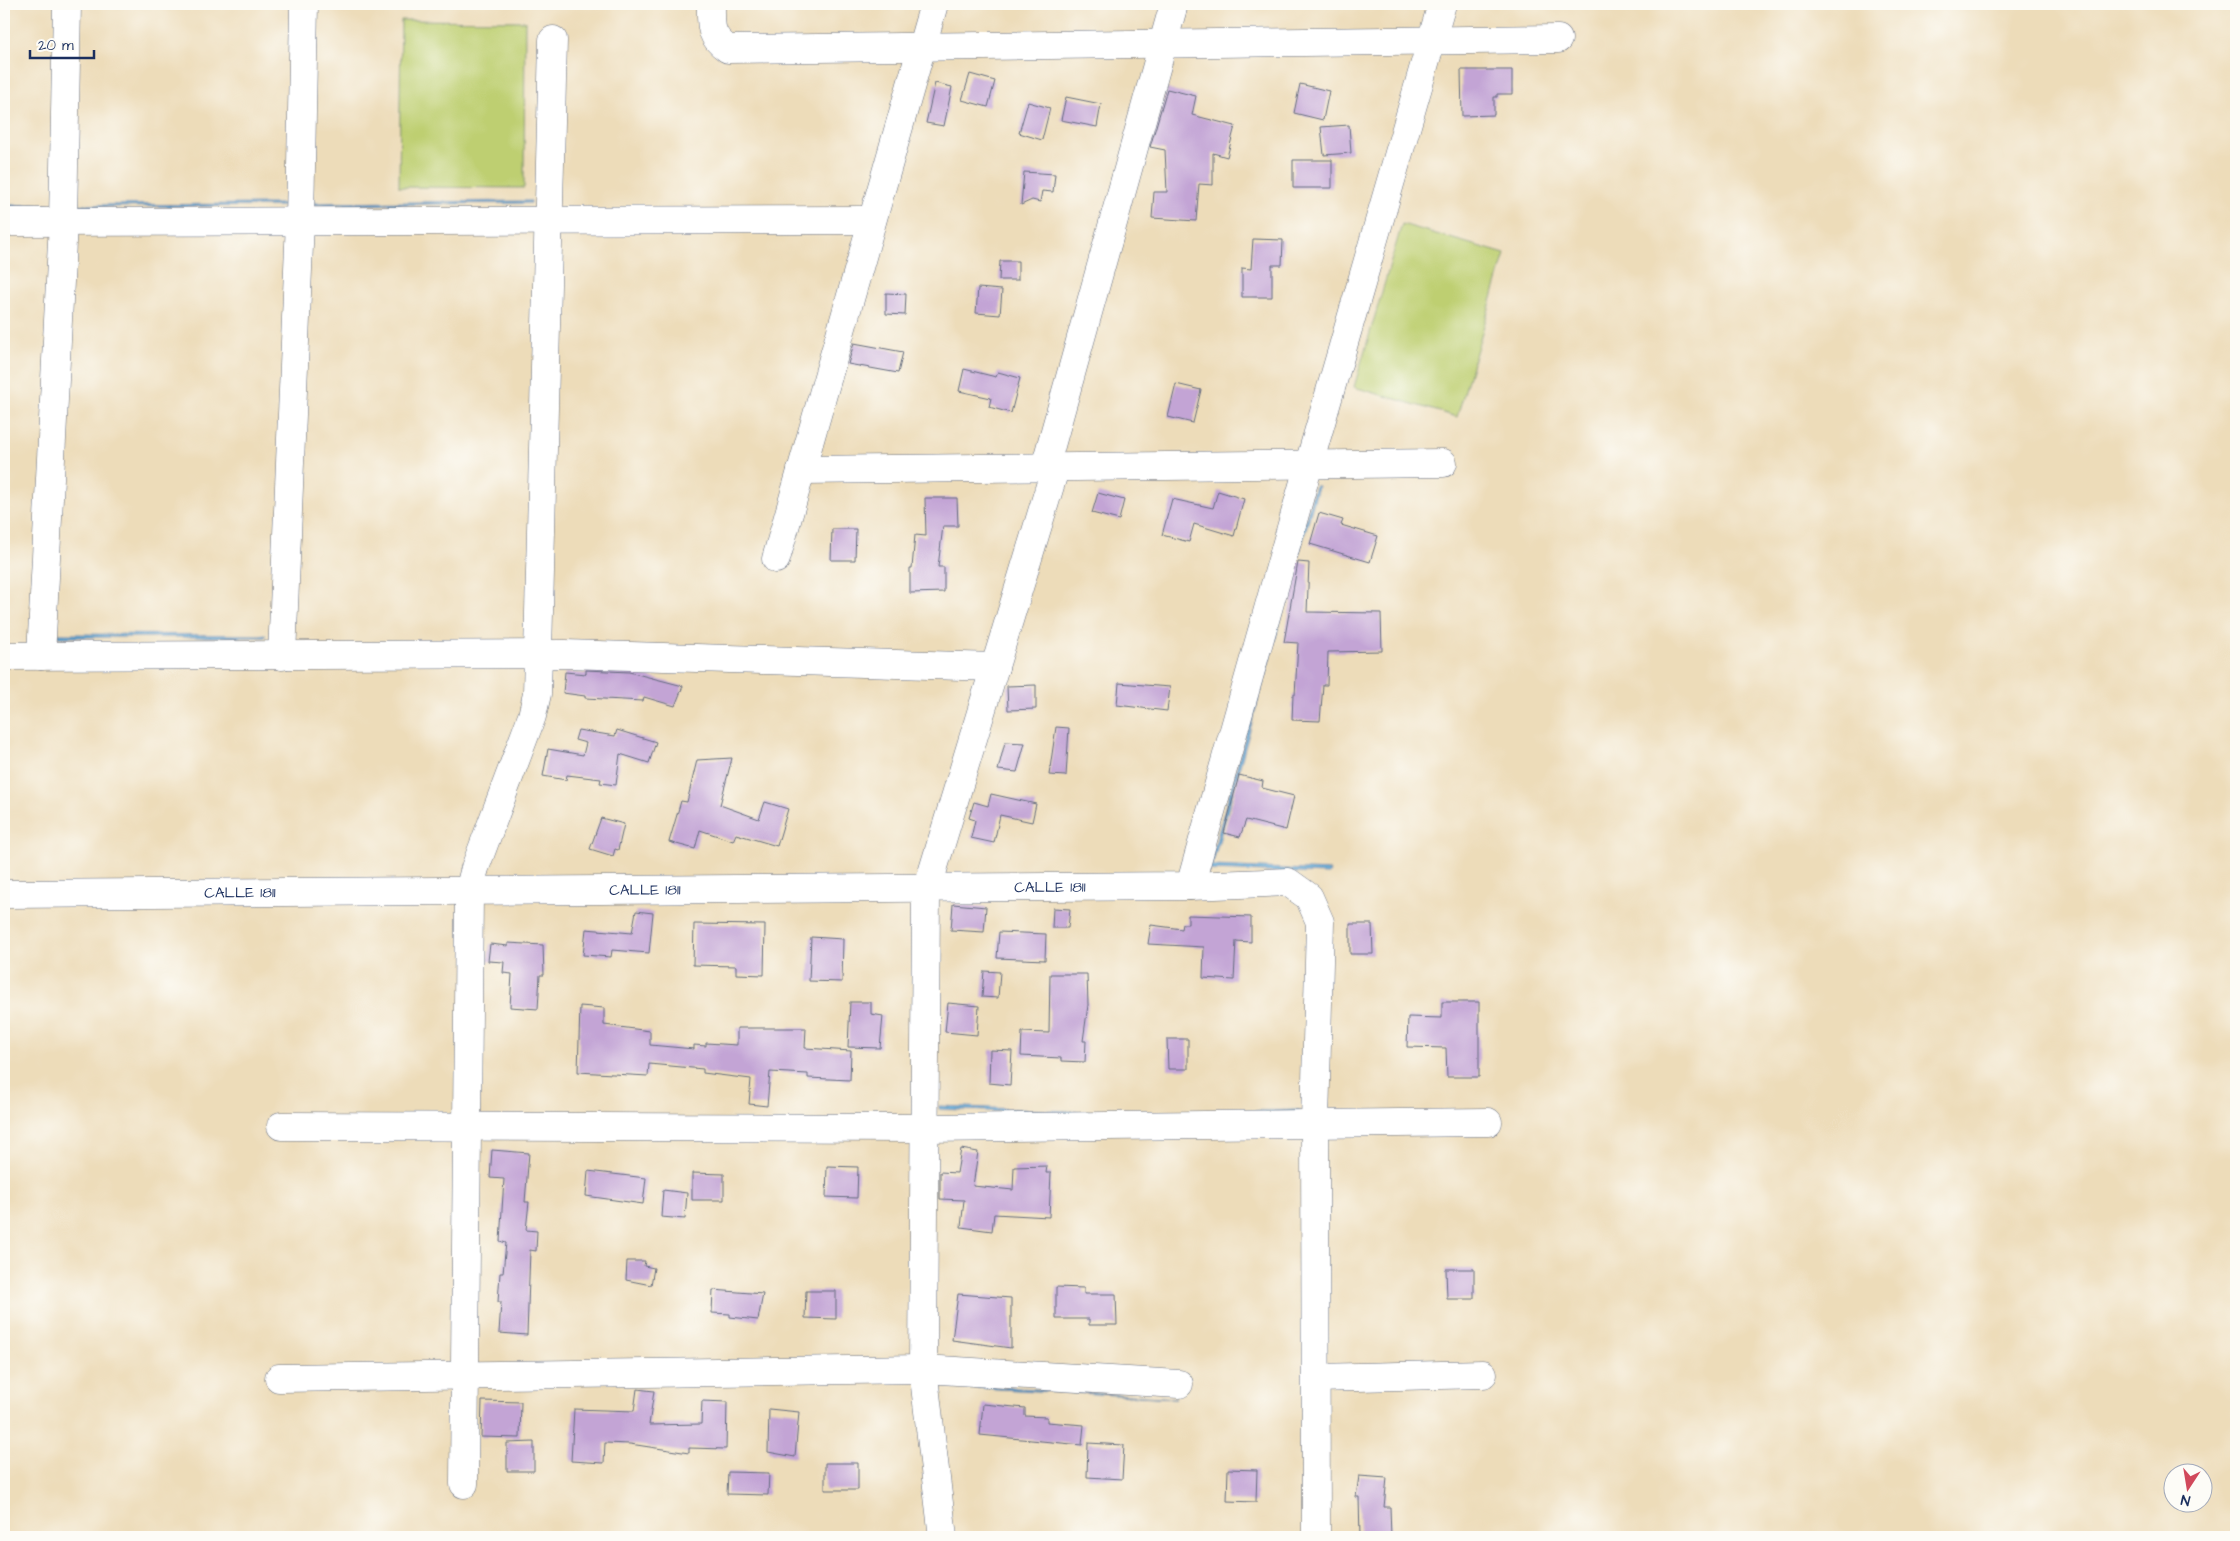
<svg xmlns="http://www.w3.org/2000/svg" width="2240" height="1541" viewBox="0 0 2240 1541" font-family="'Architects Daughter',sans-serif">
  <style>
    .green { fill: #becf71; stroke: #6c7f68 }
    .water { fill: #62acda; stroke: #3e6e9c }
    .building { fill: #c3a4d5 }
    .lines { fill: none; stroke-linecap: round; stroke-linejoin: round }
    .minor-casing { stroke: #646c7e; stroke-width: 29 }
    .minor { stroke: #fff; stroke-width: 28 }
    .labels { text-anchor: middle; stroke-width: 4; stroke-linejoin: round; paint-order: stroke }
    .street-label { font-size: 15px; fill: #1b2f5e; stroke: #fdfcf7 }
  </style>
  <rect width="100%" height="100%" fill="#fdfcf7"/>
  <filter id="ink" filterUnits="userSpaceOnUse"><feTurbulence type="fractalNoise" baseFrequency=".02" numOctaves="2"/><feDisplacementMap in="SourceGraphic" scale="10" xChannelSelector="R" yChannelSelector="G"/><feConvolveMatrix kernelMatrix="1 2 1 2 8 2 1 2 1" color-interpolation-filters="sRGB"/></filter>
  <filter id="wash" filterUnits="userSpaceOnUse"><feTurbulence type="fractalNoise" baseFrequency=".0096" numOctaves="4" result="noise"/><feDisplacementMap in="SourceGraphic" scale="20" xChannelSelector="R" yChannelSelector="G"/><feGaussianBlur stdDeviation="1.12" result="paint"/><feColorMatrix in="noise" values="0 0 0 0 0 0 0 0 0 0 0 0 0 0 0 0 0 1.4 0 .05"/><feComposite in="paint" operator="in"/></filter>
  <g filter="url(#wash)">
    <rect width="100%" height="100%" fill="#eddcb9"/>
    <!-- green -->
    <path class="green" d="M 401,20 L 525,21 L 524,188 L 399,187 Z
      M 1402,224 L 1505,254 L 1457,417 L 1354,387 Z"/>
    <!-- water -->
    <path class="water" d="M 531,201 L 531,203 L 314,205 L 313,203 Z
      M 291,204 L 291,206 L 76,207 L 76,205 Z
      M 4,205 L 49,205 L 49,207 L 4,207 Z
      M 1315,486 L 1318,486 L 1212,866 L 1330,871 L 1329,874 L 1208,870 Z
      M 58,634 L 266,635 L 265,637 L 58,637 Z
      M 939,1106 L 1139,1114 L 1300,1110 L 1300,1112 L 1138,1117 L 939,1109 Z
      M 940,1383 L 1176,1398 L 940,1386 Z"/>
    <g id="blocks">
      <!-- building -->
      <path class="building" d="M 1461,70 L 1512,70 L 1512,94 L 1497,94 L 1497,97 L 1494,97 L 1494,115 L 1462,116 Z
        M 970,74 L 995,81 L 988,107 L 962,100 Z
        M 935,83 L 952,87 L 944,126 L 926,123 Z
        M 1300,84 L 1329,91 L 1323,120 L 1294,113 Z
        M 1167,89 L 1196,96 L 1192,115 L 1235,126 L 1227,157 L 1213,153 L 1213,185 L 1199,184 L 1196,221 L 1152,218 L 1154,192 L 1167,192 L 1165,150 L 1150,147 Z
        M 1066,97 L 1101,104 L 1097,127 L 1061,120 Z
        M 1028,102 L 1050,108 L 1042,140 L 1019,133 Z
        M 1349,125 L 1351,153 L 1324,155 L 1321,127 Z
        M 1293,160 L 1332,160 L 1332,188 L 1293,188 Z
        M 1024,172 L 1055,174 L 1053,192 L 1042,191 L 1040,202 L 1032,200 L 1021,205 Z
        M 1253,239 L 1283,240 L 1282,265 L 1272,265 L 1272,297 L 1242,297 L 1242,268 L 1251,269 Z
        M 1000,261 L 1018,261 L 1018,280 L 999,280 Z
        M 978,288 L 1002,290 L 1000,315 L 976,313 Z
        M 886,293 L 906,294 L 905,315 L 886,314 Z
        M 854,343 L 903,352 L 898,373 L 848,364 Z
        M 964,369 L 996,377 L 998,372 L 1020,378 L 1011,413 L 989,407 L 991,398 L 959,391 Z
        M 1176,384 L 1201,390 L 1193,423 L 1168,417 Z
        M 1218,491 L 1244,499 L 1234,536 L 1194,524 L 1189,542 L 1162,535 L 1172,499 L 1213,508 Z
        M 1098,493 L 1124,500 L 1119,520 L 1092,513 Z
        M 925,498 L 957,498 L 958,526 L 943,526 L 938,567 L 944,567 L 944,592 L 910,593 L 910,568 L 912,568 L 915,535 L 926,536 Z
        M 1319,513 L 1343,520 L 1341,525 L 1378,536 L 1370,562 L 1310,544 Z
        M 832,529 L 856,529 L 855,560 L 831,560 Z
        M 1298,562 L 1309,563 L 1307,612 L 1381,613 L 1382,651 L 1328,652 L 1327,685 L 1323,685 L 1320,721 L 1292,720 L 1293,695 L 1295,695 L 1298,643 L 1284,642 Z
        M 586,670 L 629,672 L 683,686 L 675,706 L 644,697 L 643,701 L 585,698 L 585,696 L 563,693 L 565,672 L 586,674 Z
        M 1119,683 L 1170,687 L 1167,711 L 1117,705 Z
        M 1036,685 L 1036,709 L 1008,710 L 1007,686 Z
        M 1056,727 L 1069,728 L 1066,776 L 1049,775 Z
        M 578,730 L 615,736 L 617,730 L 656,742 L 649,763 L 620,754 L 616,785 L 600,783 L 601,779 L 567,775 L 566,780 L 543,776 L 548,749 L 583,755 L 586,743 L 575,740 Z
        M 1005,742 L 1025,743 L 1017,772 L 998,770 Z
        M 732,758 L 720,805 L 759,819 L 765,802 L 788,809 L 777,846 L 736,834 L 733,841 L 700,830 L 695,849 L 669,842 L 681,801 L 687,802 L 697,760 Z
        M 1239,775 L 1263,781 L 1262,788 L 1294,796 L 1286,830 L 1246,820 L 1240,837 L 1224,833 Z
        M 991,794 L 1036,804 L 1032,822 L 1000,815 L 994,843 L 971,838 L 975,820 L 969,818 L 974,802 L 988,806 Z
        M 601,818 L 624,824 L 618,850 L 615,849 L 613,856 L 590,849 Z
        M 953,904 L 986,907 L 984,932 L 951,930 Z
        M 1053,908 L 1070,909 L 1068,928 L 1052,928 Z
        M 636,911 L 653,913 L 649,953 L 612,950 L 611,957 L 583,955 L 586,929 L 632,933 Z
        M 1188,915 L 1251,917 L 1251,942 L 1236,941 L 1234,980 L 1203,978 L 1204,947 L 1148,944 L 1151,925 L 1182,929 L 1183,924 L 1188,924 Z
        M 694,924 L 765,925 L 764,975 L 736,974 L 736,966 L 693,965 Z
        M 1350,924 L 1372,924 L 1373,954 L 1350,954 Z
        M 999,932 L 1046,934 L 1045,960 L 997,958 Z
        M 811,937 L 843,939 L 842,982 L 809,981 Z
        M 508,943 L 543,945 L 544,975 L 540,975 L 538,1009 L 510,1007 L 512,974 L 503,973 L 504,962 L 488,961 L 490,944 L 508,946 Z
        M 984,971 L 1000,972 L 998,998 L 982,997 Z
        M 1050,974 L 1087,974 L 1088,1005 L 1083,1041 L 1086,1041 L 1085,1062 L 1061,1061 L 1061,1058 L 1021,1056 L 1022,1032 L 1049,1033 Z
        M 850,1002 L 871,1002 L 871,1014 L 883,1016 L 880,1048 L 848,1047 Z
        M 1442,1002 L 1479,1002 L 1479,1077 L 1447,1077 L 1446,1048 L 1407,1047 L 1408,1017 L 1442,1018 Z
        M 948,1003 L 979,1006 L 977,1035 L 945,1032 Z
        M 580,1006 L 604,1008 L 604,1025 L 650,1031 L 650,1045 L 694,1049 L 694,1045 L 706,1046 L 706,1043 L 737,1045 L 737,1028 L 806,1028 L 805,1048 L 851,1051 L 850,1080 L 808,1078 L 808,1074 L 770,1072 L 767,1106 L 749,1104 L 751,1079 L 703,1073 L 703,1069 L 649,1064 L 648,1076 L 578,1072 Z
        M 1167,1039 L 1188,1039 L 1188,1069 L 1168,1069 Z
        M 990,1050 L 1012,1051 L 1010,1085 L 989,1083 Z
        M 961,1149 L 978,1152 L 973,1186 L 1013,1190 L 1014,1167 L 1047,1166 L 1046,1173 L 1051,1173 L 1049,1217 L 994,1214 L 992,1231 L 961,1227 L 964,1200 L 940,1199 L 940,1172 L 957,1173 Z
        M 492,1150 L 529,1153 L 525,1202 L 529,1202 L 526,1230 L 537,1231 L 536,1251 L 530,1250 L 527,1335 L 499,1333 L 501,1302 L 498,1302 L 500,1273 L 503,1273 L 506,1243 L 500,1241 L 504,1179 L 490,1178 Z
        M 827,1166 L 858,1167 L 857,1198 L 826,1197 Z
        M 588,1171 L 646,1178 L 643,1204 L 586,1196 Z
        M 692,1173 L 724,1174 L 724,1200 L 692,1200 Z
        M 663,1190 L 687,1193 L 685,1219 L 661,1217 Z
        M 627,1261 L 645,1261 L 644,1266 L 654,1268 L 651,1285 L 626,1280 Z
        M 1446,1269 L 1474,1269 L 1474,1299 L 1447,1299 Z
        M 1056,1287 L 1084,1288 L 1084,1294 L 1116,1294 L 1117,1325 L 1089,1325 L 1089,1319 L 1056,1319 Z
        M 713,1290 L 763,1294 L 758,1320 L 730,1317 L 730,1314 L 712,1313 Z
        M 806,1291 L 836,1291 L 836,1319 L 805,1318 Z
        M 958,1294 L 1011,1298 L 1011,1348 L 952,1340 Z
        M 637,1389 L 654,1391 L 649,1425 L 701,1424 L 702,1401 L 727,1402 L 726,1449 L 689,1448 L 689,1453 L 630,1444 L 605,1443 L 604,1463 L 571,1461 L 574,1409 L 634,1411 Z
        M 482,1401 L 521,1402 L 520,1438 L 481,1437 Z
        M 983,1404 L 1025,1408 L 1025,1416 L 1047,1417 L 1047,1422 L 1084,1425 L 1082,1445 L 980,1435 Z
        M 769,1409 L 799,1412 L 795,1457 L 768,1452 Z
        M 534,1442 L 534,1471 L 507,1471 L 507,1443 Z
        M 1088,1443 L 1124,1445 L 1122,1479 L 1087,1477 Z
        M 825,1463 L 858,1463 L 858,1490 L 825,1490 Z
        M 1228,1469 L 1257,1470 L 1256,1502 L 1227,1501 Z
        M 728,1472 L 769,1473 L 768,1495 L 727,1494 Z
        M 1359,1476 L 1387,1478 L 1384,1507 L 1390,1507 L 1391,1537 L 1360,1537 L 1359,1497 L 1356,1497 Z"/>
    </g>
  </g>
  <g filter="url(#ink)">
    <use href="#blocks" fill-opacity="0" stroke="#646c7e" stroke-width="1"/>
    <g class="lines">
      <!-- minor casing -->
      <g class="minor-casing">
        <g id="minor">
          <path d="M 711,4 C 711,25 709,36 728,49 L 1558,39"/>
          <path d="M 4,222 L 872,220"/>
          <path d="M 1045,467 L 1174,4"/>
          <path d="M 801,470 L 1443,463"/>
          <path d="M 776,559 L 934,4"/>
          <path d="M 4,656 L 565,654 L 995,667"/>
          <path d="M 41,656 L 63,222 L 67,4"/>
          <path d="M 282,656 L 300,221 L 304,4"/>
          <path d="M 1190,886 L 1309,464 L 1442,4"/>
          <path id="s1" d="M 4,894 L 1190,886 L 1288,882 L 1309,897 L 1320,922 L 1315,1123 L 1316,1537"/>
          <path d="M 281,1126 L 923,1128 L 1488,1122"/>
          <path d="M 279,1378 L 923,1369 L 1179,1384"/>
          <path d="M 1316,1378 L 1483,1374"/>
          <path d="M 464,1484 L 469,891 L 475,868 L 532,716 L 537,694 L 553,40"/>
          <path d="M 943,1537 L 923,1369 L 926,893 L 1056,466"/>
        </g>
      </g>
      <!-- minor -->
      <use href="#minor" class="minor"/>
    </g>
  </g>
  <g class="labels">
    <!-- street labels -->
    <g class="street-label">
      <text dy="5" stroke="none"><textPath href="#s1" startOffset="1046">CALLE 1811</textPath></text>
      <text dy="5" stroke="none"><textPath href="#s1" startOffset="641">CALLE 1811</textPath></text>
      <text dy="5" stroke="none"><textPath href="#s1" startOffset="236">CALLE 1811</textPath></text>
    </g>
  </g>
  <!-- margin -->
  <rect width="2240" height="1541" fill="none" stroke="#fdfcf7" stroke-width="20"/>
  <!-- north arrow -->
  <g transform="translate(2188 1488) rotate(192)"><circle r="24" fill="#fdfcf7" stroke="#a3aaba"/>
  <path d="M0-4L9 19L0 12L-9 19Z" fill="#d1495b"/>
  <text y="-8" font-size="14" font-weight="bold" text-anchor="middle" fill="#1b2f5e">N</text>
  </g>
  <!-- scale -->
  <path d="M30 50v8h64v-8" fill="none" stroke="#1b2f5e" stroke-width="2.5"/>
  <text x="38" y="50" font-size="15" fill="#1b2f5e" stroke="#fdfcf7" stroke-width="4" paint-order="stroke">20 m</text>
</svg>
